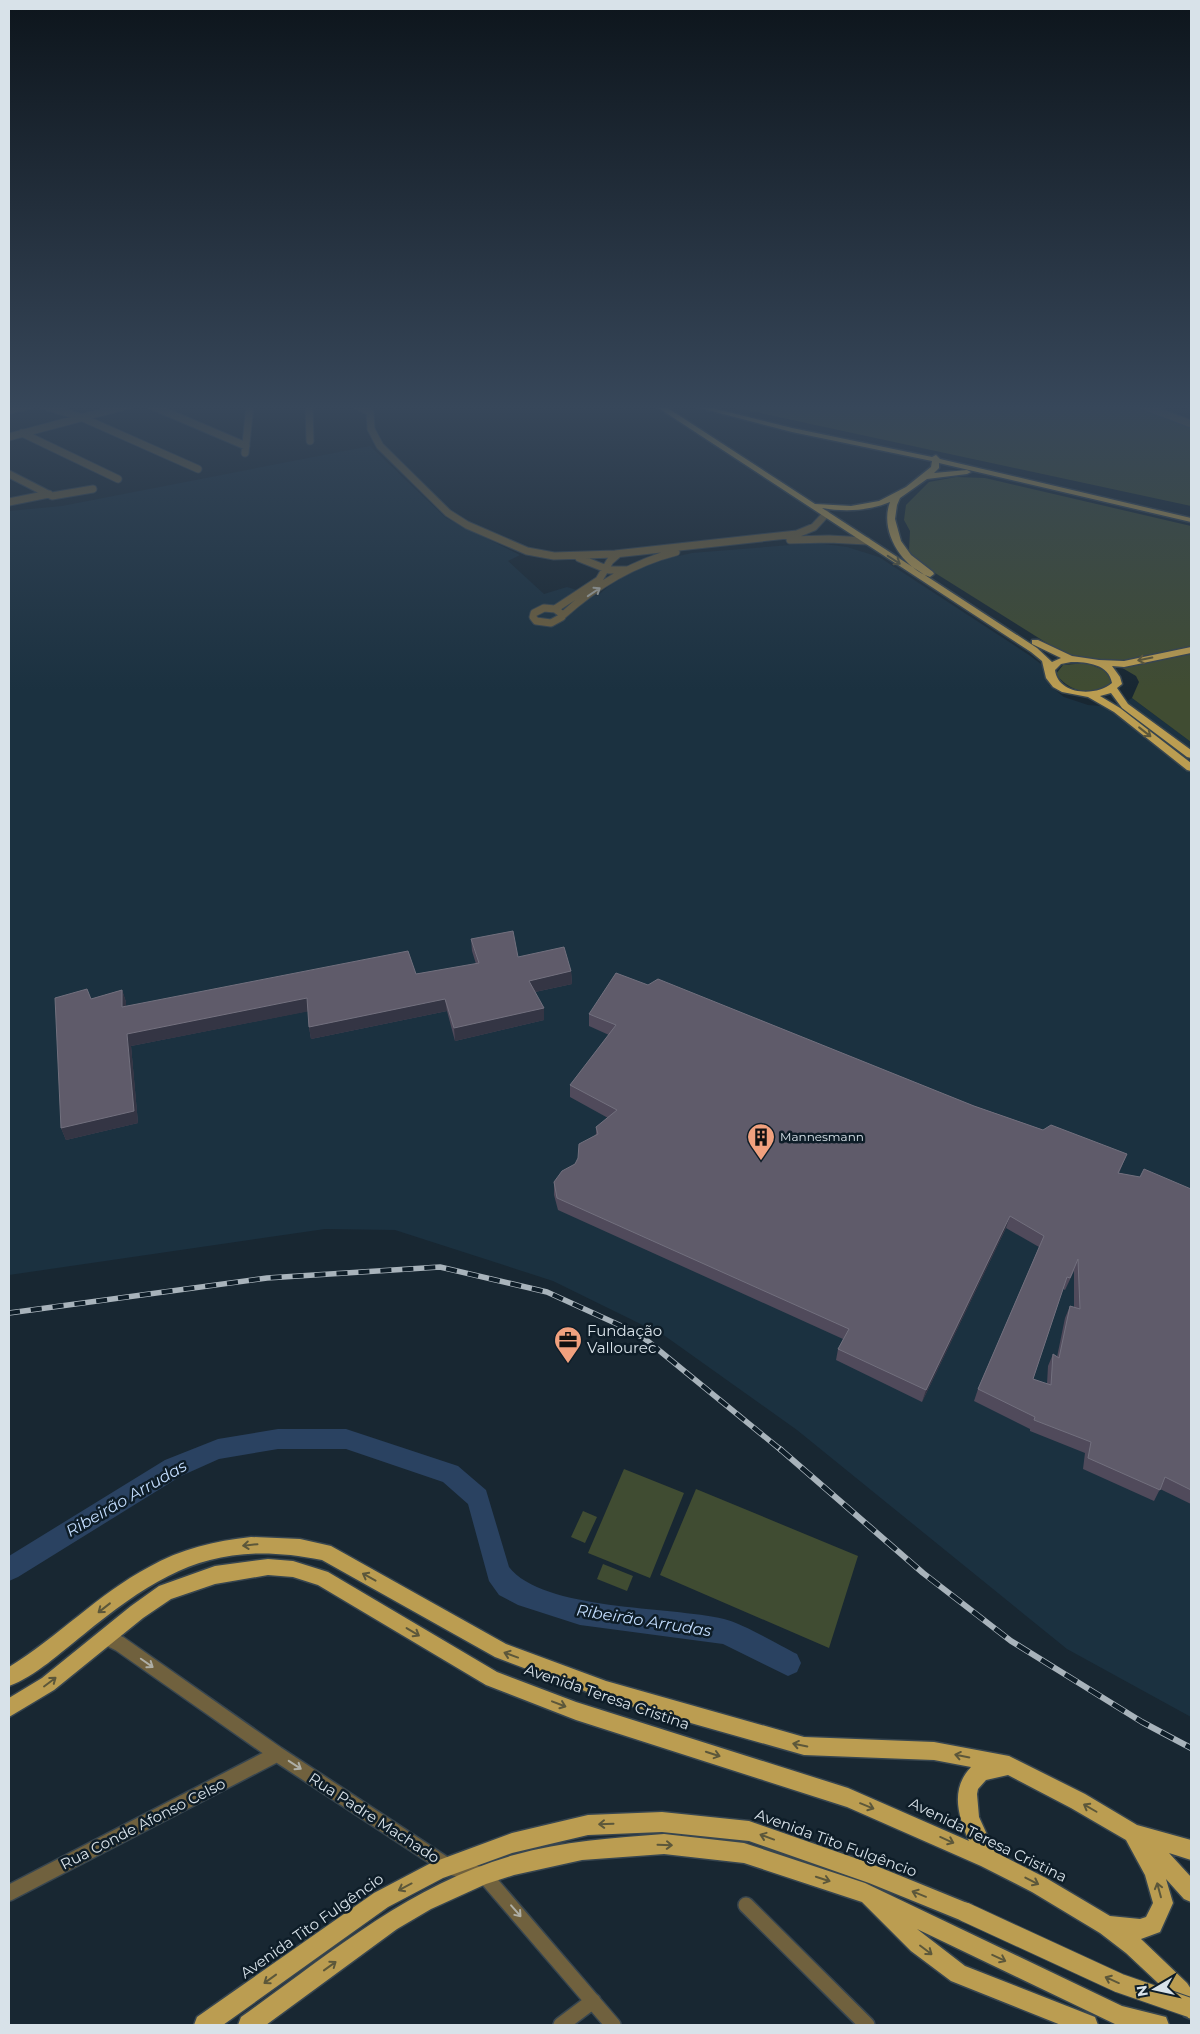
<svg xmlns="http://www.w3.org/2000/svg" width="1200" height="2034" viewBox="0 0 1200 2034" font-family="Montserrat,sans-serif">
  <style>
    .built { fill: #1b3140 }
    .green { fill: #404c32 }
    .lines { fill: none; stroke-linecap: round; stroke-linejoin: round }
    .river { fill: #2a4261; fill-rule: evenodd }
    .minor-far1-casing { stroke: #37454f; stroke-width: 9 }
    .minor-casing { stroke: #37454f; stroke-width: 18 }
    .major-casing { stroke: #37454f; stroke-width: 3 }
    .highway-casing { stroke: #37454f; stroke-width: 3 }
    .minor-far1 { stroke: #70613e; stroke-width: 7 }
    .minor { stroke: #70613e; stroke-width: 15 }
    .major { fill: #bb9d51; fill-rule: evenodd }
    .highway { fill: #d9b557; fill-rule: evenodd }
    .rail-far1-casing { stroke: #a8b3bb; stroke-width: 5.5 }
    .rail-casing { stroke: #a8b3bb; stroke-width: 6 }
    .rail-far1 { stroke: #0e1d28; stroke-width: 4; stroke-dasharray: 11; stroke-linecap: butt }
    .rail { stroke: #0e1d28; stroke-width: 4.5; stroke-dasharray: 14; stroke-linecap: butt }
    .major-bridge-casing { stroke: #37454f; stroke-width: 21; stroke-linecap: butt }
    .major-bridge { stroke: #bb9d51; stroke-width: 19 }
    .wall { fill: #504a5b; fill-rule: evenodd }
    .shaded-wall { fill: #343544 }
    .building { fill: #5f5b6a; stroke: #72707e; fill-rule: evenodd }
    .oneway { stroke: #5c573a }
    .oneway2 { stroke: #aeaea5 }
    .labels { text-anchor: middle; stroke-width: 5; stroke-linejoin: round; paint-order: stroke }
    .poi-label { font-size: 12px; fill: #d8e2e9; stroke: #0e1d28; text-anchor: start }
    .near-poi-label { font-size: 15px; fill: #d8e2e9; stroke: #0e1d28; text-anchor: start }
    .near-street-label { font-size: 15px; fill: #d8e2e9; stroke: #0e1d28 }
    .near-water-label { font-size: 16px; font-style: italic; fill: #c3ddfe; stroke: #0e1d28 }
  </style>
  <rect width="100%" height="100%" fill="#182732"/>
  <!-- built -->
  <path class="built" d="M 370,446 L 446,518 L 520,555 L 508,561 L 544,594 L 567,587 L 597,596 L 614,582 L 638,569 L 665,559 L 692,553 L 816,543 L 847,547 L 879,557 L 1029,655 L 1045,667 L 1049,685 L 1064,697 L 1088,705 L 1101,706 L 1124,703 L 1132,698 L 1191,742 L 1191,1717 L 1067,1649 L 797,1430 L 665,1336 L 553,1281 L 395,1230 L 325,1229 L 9,1275 L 9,511 L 62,506 Z"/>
  <!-- green -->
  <path class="green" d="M 723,405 L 1141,405 L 1191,424 L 1191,506 Z
    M 956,477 L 985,478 L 1191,526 L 1191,742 L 1132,698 L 1139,682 L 1136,676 L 1119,666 L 1069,657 L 916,561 L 909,551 L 910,531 L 904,520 L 906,505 L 929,482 Z
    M 1087,663 L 1106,671 L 1112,678 L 1111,685 C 1091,697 1069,692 1056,674 L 1063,665 Z
    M 624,1469 L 684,1493 L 650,1578 L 588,1553 Z
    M 696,1489 L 858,1556 L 829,1648 L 660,1575 Z
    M 583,1511 L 597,1517 L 585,1543 L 571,1537 Z
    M 603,1564 L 633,1576 L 627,1591 L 597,1579 Z"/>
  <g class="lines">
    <!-- river -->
    <path class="river" d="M 278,1429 L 346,1429 L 458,1466 L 486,1490 L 509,1567 C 543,1611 670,1606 724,1619 C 744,1624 777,1644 797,1654 L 801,1663 L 797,1672 L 788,1676 L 723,1644 L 580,1625 L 518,1605 L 499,1595 L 489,1581 L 468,1504 L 443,1482 L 346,1449 L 278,1449 L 219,1459 L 181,1476 L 18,1577 L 9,1581 L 9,1556 L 165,1460 L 218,1439 Z"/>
    <!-- minor-far1 casing -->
    <g class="minor-far1-casing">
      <path id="minor-far1" d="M 42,405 L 83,418 L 198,469
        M 150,405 L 246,446
        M 309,405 L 310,441
        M 356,405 L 370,412 L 371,429 L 380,446 L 448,513 L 467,525 L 527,551 L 554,556 L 615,554 L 797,534 L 814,527 L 826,514
        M 1141,405 L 1191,424
        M 9,410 L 30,405
        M 22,433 L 118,479
        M 9,437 L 129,405
        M 245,453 L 250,405
        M 9,474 L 52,496 L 93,489
        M 9,502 L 49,494
        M 790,540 L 829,539 L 867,541
        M 579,558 L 609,570 L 627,570
        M 544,608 L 555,609 L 562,614 L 562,617 L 551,623 L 536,621 L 533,617 L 534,613 Z
        M 555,609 L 599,580 L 610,561 L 618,554
        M 562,616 C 595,586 633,563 676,552"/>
    </g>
    <!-- minor casing -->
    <g class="minor-casing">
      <path id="minor" d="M 106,1637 L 120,1644 L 277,1754 L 449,1867 L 484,1875 L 613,2025
        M 9,1893 L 277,1754
        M 746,1905 L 867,2025
        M 561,2025 L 593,2001"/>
    </g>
    <!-- major casing -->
    <g class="major-casing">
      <path id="major" d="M 654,405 L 663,405 L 815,504 L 851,506 L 879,501 L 906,487 L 931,467 L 932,461 L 792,432 L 689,405 L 700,405 L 792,428 L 932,457 L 936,455 L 940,459 L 1191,518 L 1191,522 L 939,463 L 939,468 L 934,473 L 967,470 L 971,472 L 967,474 L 927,479 L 900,498 L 897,505 L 895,519 L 901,541 L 911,555 L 933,572 L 934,574 L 930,577 C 902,567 879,531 890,502 C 868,511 845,512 822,508 L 1037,648 L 1052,662 L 1061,658 L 1032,644 L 1032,640 L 1038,640 L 1072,656 L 1099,660 L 1124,661 L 1191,647 L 1191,653 L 1124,667 L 1112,666 L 1120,677 L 1122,684 L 1117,688 L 1128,704 L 1191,750 L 1191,758 L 1187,757 L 1122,708 L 1111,693 L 1100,696 L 1120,708 L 1191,763 L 1191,771 L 1187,770 L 1114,712 L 1088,697 L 1062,692 L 1053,687 L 1046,678 L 1042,661 L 1031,652 ZM 1071,662 C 1087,662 1109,664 1112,683 C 1096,697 1058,695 1055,670 L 1061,664 Z
        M 251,1537 L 300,1539 L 331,1546 L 506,1644 L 606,1681 L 804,1737 L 934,1742 L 1009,1756 L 1085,1794 L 1137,1825 L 1191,1840 L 1191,1860 L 1169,1853 L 1191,1877 L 1191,1902 L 1184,1899 L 1166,1879 L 1173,1903 L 1160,1932 L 1141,1939 L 1187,1983 L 1191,1989 L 1191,2019 L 1184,2016 L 1173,1997 L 1126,1953 L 1100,1933 L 1032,1892 L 981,1866 L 847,1807 L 576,1720 L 486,1685 L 318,1585 L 293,1577 L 268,1575 L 215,1584 L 171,1599 L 143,1618 L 54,1690 L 9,1717 L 9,1698 L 42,1678 L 131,1606 L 159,1586 L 215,1566 L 268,1559 L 293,1561 L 328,1572 L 497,1672 L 576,1702 L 848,1788 L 969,1841 C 958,1816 950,1789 971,1767 L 934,1760 L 804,1755 L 606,1699 L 495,1657 L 322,1560 C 217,1539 163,1570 83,1635 C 61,1652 36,1676 9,1686 L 9,1667 C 58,1637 98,1594 149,1567 C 180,1549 215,1541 251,1537 ZM 1008,1775 L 1071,1808 L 1126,1840 L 1145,1875 L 1153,1903 L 1146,1917 L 1140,1919 L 1110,1916 L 1046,1878 L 995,1852 L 979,1817 L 977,1794 L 978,1789 L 986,1780 Z
        M 662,1812 L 749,1821 L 869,1863 L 972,1905 L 975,1912 L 972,1919 L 965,1922 L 869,1883 L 749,1841 L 662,1832 L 588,1835 L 512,1853 L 443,1878 L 388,1907 L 223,2025 L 194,2025 L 197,2017 L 374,1893 L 431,1863 L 512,1833 L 588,1815 Z
        M 664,1834 L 744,1843 L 865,1883 L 1122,2006 L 1166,2017 L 1169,2025 L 1117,2025 L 917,1929 L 965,1966 L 1095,2017 L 1098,2025 L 1061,2025 L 951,1981 L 911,1951 L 862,1902 L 744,1863 L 664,1854 L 582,1860 L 514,1875 L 486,1884 L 431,1909 L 397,1929 L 266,2025 L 238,2025 L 241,2017 C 327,1956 410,1884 514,1855 C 563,1841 613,1838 664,1834 Z"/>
    </g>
    <!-- highway casing -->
    <g class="highway-casing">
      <path id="highway" d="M 9,405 L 14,405 L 9,408 Z"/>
    </g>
    <!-- minor-far1 -->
    <use href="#minor-far1" class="minor-far1"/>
    <!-- minor -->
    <use href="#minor" class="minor"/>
    <!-- major -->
    <use href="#major" class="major"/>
    <!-- highway -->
    <use href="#highway" class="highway"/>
    <!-- rail-far1 casing -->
    <g class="rail-far1-casing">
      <path id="rail-far1" d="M 9,1313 L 267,1278 L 440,1267 L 547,1292 L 639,1334 L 781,1450"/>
    </g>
    <!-- rail casing -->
    <g class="rail-casing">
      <path id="rail" d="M 780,1449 L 923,1573 L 1011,1641 L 1142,1722 L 1191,1748"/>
    </g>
    <!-- rail-far1 -->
    <use href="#rail-far1" class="rail-far1"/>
    <!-- rail -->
    <use href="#rail" class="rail"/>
    <!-- major-bridge casing -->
    <g class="major-bridge-casing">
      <path id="major-bridge" d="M 965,1912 L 1119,1983 L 1191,2008"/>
    </g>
    <!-- major-bridge -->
    <use href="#major-bridge" class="major-bridge"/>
  </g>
  <!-- wall -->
  <path class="wall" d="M 471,939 L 518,957 L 571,971 L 572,984 L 535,992 L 544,1020 L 455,1041 L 447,1011 L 311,1039 L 309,1027 L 308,1011 L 131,1046 L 138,1123 L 66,1140 L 61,1128 L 91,999 L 122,990 L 126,1002 L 126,1006 L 416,974 L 476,964 L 472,951 Z
    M 648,985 L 974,1106 L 1043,1130 L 1127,1154 L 1119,1173 L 1191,1189 L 1191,1504 L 1160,1489 L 1154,1501 L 1083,1469 L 1085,1453 L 1030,1431 L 1030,1429 L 974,1401 L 978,1389 L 1039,1247 L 1006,1228 L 922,1402 L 836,1360 L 838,1349 L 843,1339 L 558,1210 L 554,1195 L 554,1182 L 575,1164 L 596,1134 L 596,1127 L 608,1118 L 570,1097 L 570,1085 L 609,1035 L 589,1026 L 589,1014 ZM 1074,1271 L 1074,1307 L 1070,1306 L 1065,1318 L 1057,1357 L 1053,1354 L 1048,1366 L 1047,1384 L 1033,1379 L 1063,1289 L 1065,1290 Z"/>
  <!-- shaded-wall -->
  <path class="shaded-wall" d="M 571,971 L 572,984 L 530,993 L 529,981 Z
    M 122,990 L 126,1002 L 126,1019 L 122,1007 Z
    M 307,998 L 310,1011 L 131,1046 L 138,1123 L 66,1140 L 61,1128 L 127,1034 Z
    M 445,999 L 447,1011 L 311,1039 L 309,1027 Z
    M 544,1008 L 544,1020 L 455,1041 L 454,1028 Z
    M 1010,1216 L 1006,1228 L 922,1402 L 926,1390 Z"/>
  <!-- building -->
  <path class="building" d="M 513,931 L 518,957 L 564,947 L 571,971 L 529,981 L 544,1008 L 454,1028 L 445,999 L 309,1027 L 307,998 L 127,1034 L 134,1111 L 61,1128 L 55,998 L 87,989 L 91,999 L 122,990 L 122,1007 L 408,951 L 416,974 L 479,963 L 471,939 Z
    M 616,973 L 648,985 L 658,979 L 974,1106 L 1043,1130 L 1051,1125 L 1127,1154 L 1118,1173 L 1140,1177 L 1144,1169 L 1191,1189 L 1191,1490 L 1165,1477 L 1160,1490 L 1088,1458 L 1091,1442 L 1034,1420 L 1035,1417 L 978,1389 L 1044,1236 L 1010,1216 L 926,1390 L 838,1349 L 849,1329 L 557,1198 L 554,1182 L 562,1171 L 575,1164 L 578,1158 L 579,1144 L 598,1134 L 596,1127 L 617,1110 L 570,1085 L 616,1025 L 589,1014 ZM 1078,1259 L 1080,1309 L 1070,1306 L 1059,1358 L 1053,1354 L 1051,1385 L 1033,1379 L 1067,1277 L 1070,1278 Z"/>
  <!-- one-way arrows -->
  <defs><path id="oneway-shaft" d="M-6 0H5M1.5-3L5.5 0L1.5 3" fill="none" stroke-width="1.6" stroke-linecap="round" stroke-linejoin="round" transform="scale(1.25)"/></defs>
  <g class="oneway">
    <use href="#oneway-shaft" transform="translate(894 560) rotate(33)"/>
    <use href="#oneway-shaft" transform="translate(1145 659) rotate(169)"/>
    <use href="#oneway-shaft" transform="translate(1145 732) rotate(38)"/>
    <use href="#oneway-shaft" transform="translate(250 1545) rotate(174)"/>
    <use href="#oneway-shaft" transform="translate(369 1577) rotate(-151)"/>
    <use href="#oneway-shaft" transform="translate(104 1608) rotate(142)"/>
    <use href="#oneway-shaft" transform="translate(413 1632) rotate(31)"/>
    <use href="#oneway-shaft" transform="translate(511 1655) rotate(-160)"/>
    <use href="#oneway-shaft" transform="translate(50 1682) rotate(-37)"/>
    <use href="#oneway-shaft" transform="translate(559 1704) rotate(21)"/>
    <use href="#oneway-shaft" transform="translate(800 1745) rotate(-168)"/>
    <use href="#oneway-shaft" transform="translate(713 1754) rotate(18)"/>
    <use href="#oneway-shaft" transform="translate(962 1756) rotate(-169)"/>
    <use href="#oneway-shaft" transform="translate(867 1806) rotate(22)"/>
    <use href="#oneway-shaft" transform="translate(1090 1808) rotate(-150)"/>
    <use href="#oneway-shaft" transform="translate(606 1824) rotate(178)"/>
    <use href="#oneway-shaft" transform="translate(767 1837) rotate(-160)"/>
    <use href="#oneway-shaft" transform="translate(947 1840) rotate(24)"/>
    <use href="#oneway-shaft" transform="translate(665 1845) rotate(2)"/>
    <use href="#oneway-shaft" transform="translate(823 1879) rotate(18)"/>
    <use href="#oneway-shaft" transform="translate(1032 1881) rotate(27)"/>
    <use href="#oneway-shaft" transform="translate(405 1887) rotate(152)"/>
    <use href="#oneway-shaft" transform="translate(1159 1890) rotate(-105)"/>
    <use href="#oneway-shaft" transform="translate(919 1894) rotate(-158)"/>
    <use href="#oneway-shaft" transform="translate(926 1950) rotate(37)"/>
    <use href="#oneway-shaft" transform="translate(999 1958) rotate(25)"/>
    <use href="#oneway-shaft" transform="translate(330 1966) rotate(-36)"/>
    <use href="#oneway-shaft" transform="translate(270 1979) rotate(144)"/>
    <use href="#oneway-shaft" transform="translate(1112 1980) rotate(-156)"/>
  </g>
  <g class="oneway2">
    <use href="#oneway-shaft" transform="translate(594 592) rotate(-34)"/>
    <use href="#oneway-shaft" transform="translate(147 1663) rotate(35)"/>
    <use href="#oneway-shaft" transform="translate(295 1765) rotate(33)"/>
    <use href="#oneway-shaft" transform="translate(516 1911) rotate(49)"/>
  </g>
  <!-- sky -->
  <linearGradient id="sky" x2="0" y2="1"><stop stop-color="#0d151c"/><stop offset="0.59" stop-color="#37475a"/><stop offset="1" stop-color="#37475a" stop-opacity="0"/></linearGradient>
  <rect width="1200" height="690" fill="url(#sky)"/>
  <!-- icons -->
  <defs>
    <g id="building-pin" transform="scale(1.4375)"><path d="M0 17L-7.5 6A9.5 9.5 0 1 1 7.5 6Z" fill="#f1a17e" stroke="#0e1d28"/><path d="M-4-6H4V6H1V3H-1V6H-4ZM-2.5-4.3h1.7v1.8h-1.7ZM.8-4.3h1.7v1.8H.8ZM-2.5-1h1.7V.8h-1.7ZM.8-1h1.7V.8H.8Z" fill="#111"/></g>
    <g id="office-pin" transform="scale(1.4375)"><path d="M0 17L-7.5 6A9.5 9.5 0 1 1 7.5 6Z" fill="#f1a17e" stroke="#0e1d28"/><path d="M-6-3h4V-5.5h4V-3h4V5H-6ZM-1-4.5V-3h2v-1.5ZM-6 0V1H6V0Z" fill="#111"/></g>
  </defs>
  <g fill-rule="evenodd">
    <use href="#building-pin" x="761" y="1137"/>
    <use href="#office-pin" x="568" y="1340"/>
  </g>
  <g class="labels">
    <!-- poi labels -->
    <g class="poi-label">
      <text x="780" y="1141">Mannesmann</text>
    </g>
    <!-- near-poi labels -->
    <g class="near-poi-label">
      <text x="587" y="1336">Fundação<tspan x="587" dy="17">Vallourec</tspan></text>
    </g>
    <!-- near-street labels -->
    <g class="near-street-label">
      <text transform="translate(607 1697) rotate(19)" y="5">Avenida Teresa Cristina</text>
      <text transform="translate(374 1818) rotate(33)" y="5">Rua Padre Machado</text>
      <text transform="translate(143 1824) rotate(-27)" y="5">Rua Conde Afonso Celso</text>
      <text transform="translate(988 1840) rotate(26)" y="5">Avenida Teresa Cristina</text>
      <text transform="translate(836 1843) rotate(20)" y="5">Avenida Tito Fulgêncio</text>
      <text transform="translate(312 1926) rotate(-35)" y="5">Avenida Tito Fulgêncio</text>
    </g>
    <!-- near-water labels -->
    <g class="near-water-label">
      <text transform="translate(126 1498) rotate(-30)" y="6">Ribeirão Arrudas</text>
      <text transform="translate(644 1620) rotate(9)" y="6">Ribeirão Arrudas</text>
    </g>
  </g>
  <!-- border -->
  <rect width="1200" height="2034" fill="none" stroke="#d8e2e9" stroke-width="20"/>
  <!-- north arrow -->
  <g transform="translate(1155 1989) rotate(261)" stroke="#0e1d28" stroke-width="4" paint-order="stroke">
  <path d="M0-4L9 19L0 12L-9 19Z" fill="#d8e2e9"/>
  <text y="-8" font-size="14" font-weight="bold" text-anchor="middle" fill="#d8e2e9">N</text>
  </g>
</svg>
